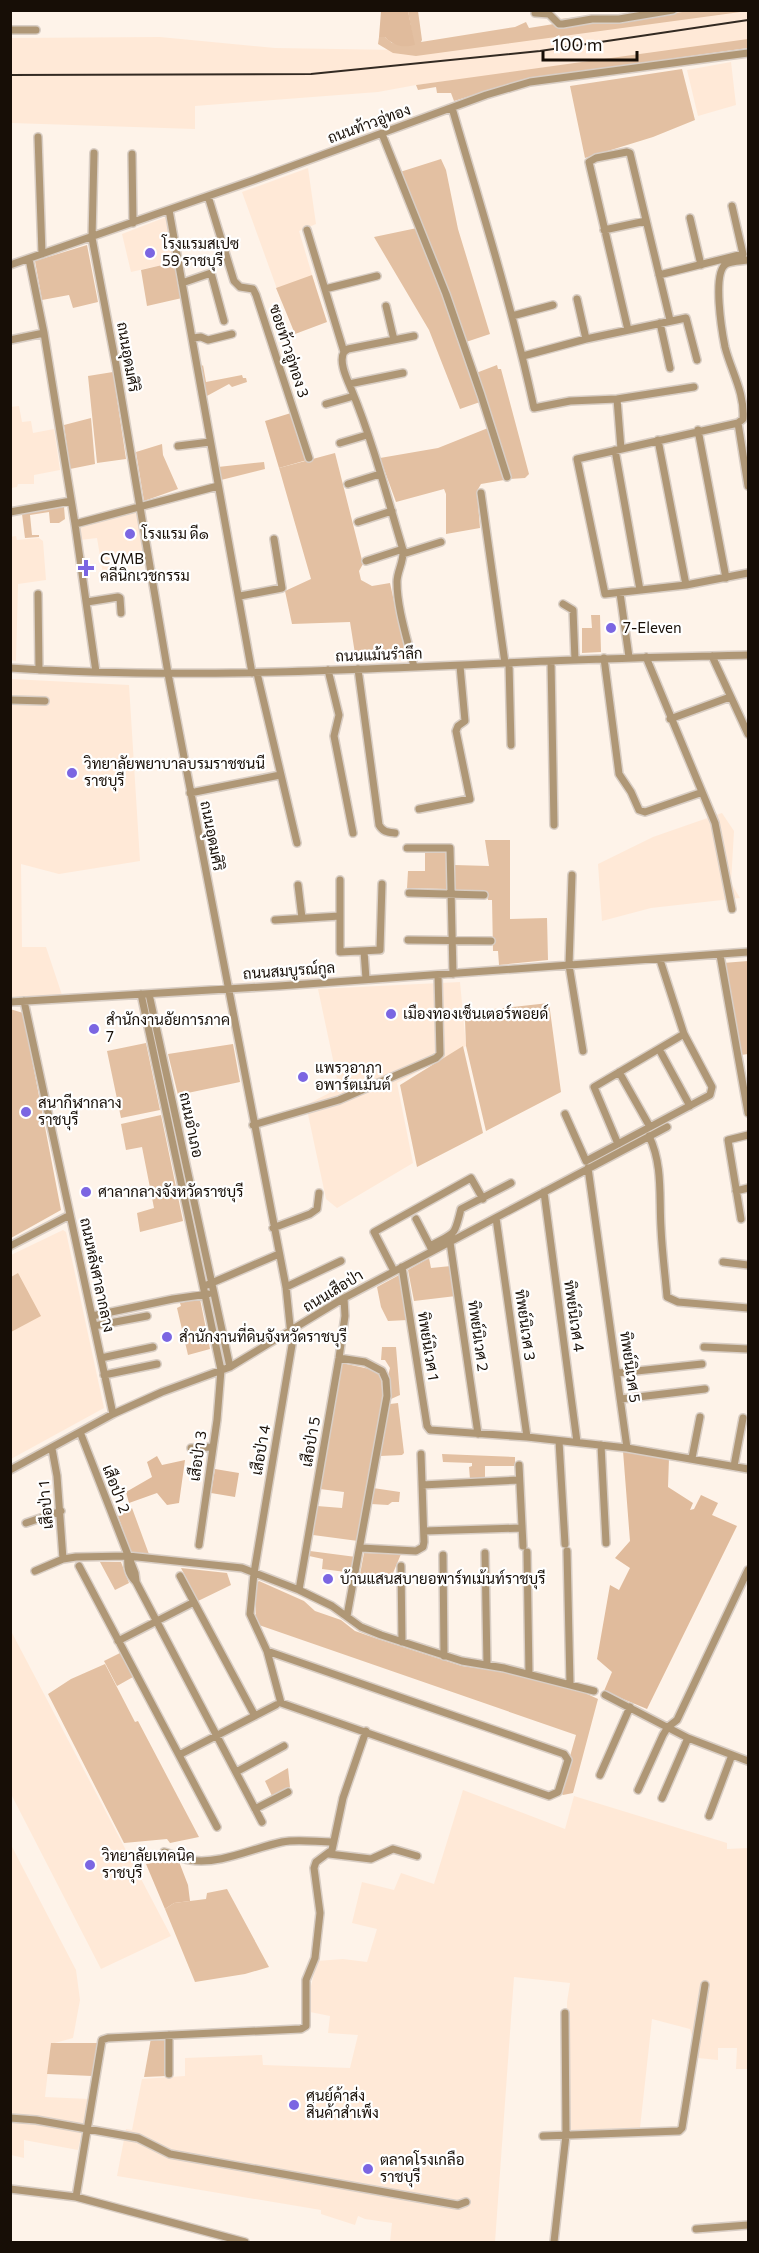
<svg xmlns="http://www.w3.org/2000/svg" width="759" height="2253" viewBox="0 0 759 2253" font-family="Commissioner,Sarabun,sans-serif">
  <style>
    .built { fill: #ffe9d7 }
    .green { fill: #e3c0a2 }
    .forest { fill: #e0bb9c }
    .lines { fill: none; stroke-linecap: round; stroke-linejoin: round }
    .minor-casing { stroke: #d9cec5; stroke-width: 10 }
    .minor { stroke: #af9776; stroke-width: 7 }
    .rail { stroke: #332a22; stroke-width: 2 }
    .poi-dot { fill: #7b66e2; stroke: #fff; stroke-width: 2 }
    .labels { text-anchor: middle; stroke-width: 4.5; stroke-linejoin: round; paint-order: stroke }
    .street-label { font-size: 15px; fill: #170e06; stroke: #fff }
    .poi-label { font-size: 15px; fill: #170e06; stroke: #fff; text-anchor: start }
  </style>
  <rect width="100%" height="100%" fill="#fef3e9"/>
  <!-- built -->
  <path class="built" d="M 635,11 L 748,11 L 748,43 L 416,85 L 378,92 L 195,106 L 195,129 L 11,123 L 11,38 L 160,37 L 275,48 L 399,50 L 636,17 Z
    M 731,62 L 736,105 L 698,116 L 687,70 Z
    M 308,168 L 316,224 L 299,231 L 316,288 L 281,300 L 242,192 Z
    M 166,217 L 175,262 L 131,272 L 122,234 Z
    M 19,406 L 22,422 L 31,421 L 33,433 L 54,429 L 60,470 L 34,475 L 34,484 L 18,484 L 17,487 L 11,488 L 10,407 Z
    M 136,510 L 144,551 L 121,557 L 125,570 L 103,574 L 97,538 L 80,540 L 79,526 Z
    M 16,536 L 17,540 L 39,538 L 43,541 L 46,580 L 18,584 L 16,661 L 10,660 L 10,537 Z
    M 11,679 L 129,685 L 140,861 L 59,874 L 21,864 L 22,947 L 46,947 L 62,995 L 11,997 Z
    M 722,813 L 734,831 L 731,883 L 740,898 L 651,908 L 602,921 L 598,864 L 653,837 Z
    M 460,982 L 466,1046 L 397,1083 L 413,1163 L 337,1208 L 326,1199 L 306,1105 L 339,1088 L 318,989 Z
    M 63,1230 L 66,1232 L 104,1408 L 11,1459 L 11,1255 Z
    M 11,1631 L 171,1936 L 101,1969 L 11,1794 Z
    M 463,1790 L 565,1829 L 574,1796 L 727,1843 L 727,1849 L 748,1848 L 748,2069 L 736,2069 L 737,2048 L 718,2048 L 718,2060 L 698,2058 L 690,2029 L 652,2019 L 640,2128 L 568,2130 L 567,2002 L 570,1983 L 514,1977 L 495,2242 L 390,2242 L 392,2223 L 365,2219 L 358,2216 L 355,2225 L 321,2214 L 321,2210 L 117,2176 L 126,2129 L 132,2130 L 142,2079 L 185,2076 L 185,2058 L 262,2055 L 263,2065 L 350,2068 L 358,2035 L 328,2033 L 330,2016 L 305,2011 L 317,1961 L 343,1959 L 367,1962 L 377,1929 L 352,1923 L 362,1882 L 394,1890 L 401,1873 L 434,1884 Z
    M 10,1843 L 76,1970 L 80,2000 L 73,2038 L 51,2044 L 45,2097 L 89,2099 L 78,2150 L 24,2140 L 24,2158 L 11,2155 L 10,2152 Z"/>
  <!-- green -->
  <path class="green" d="M 408,11 L 418,11 L 422,40 L 421,42 L 515,27 L 526,22 L 529,28 L 560,23 L 560,19 L 598,15 L 598,22 L 604,22 L 690,11 L 748,11 L 416,56 L 393,53 L 378,44 L 379,37 L 385,37 L 392,43 L 414,45 Z
    M 748,39 L 748,48 L 540,77 L 516,82 L 454,101 L 451,93 L 437,93 L 436,87 L 418,90 L 416,85 Z
    M 682,69 L 695,120 L 653,137 L 585,158 L 570,86 Z
    M 441,159 L 446,170 L 458,229 L 490,334 L 466,342 L 400,172 Z
    M 417,228 L 445,301 L 480,402 L 460,409 L 429,330 L 374,237 Z
    M 87,245 L 98,302 L 73,308 L 69,295 L 42,300 L 35,261 Z
    M 175,262 L 182,298 L 147,306 L 141,270 Z
    M 312,275 L 327,322 L 295,334 L 276,288 Z
    M 203,365 L 206,382 L 242,375 L 243,378 L 246,378 L 247,382 L 232,387 L 229,384 L 205,397 L 201,367 Z
    M 497,365 L 498,369 L 501,369 L 529,474 L 525,478 L 510,479 L 476,373 Z
    M 113,372 L 126,459 L 97,463 L 88,376 Z
    M 91,418 L 95,464 L 70,469 L 64,425 Z
    M 488,428 L 504,480 L 481,484 L 477,491 L 480,528 L 446,534 L 446,494 L 444,489 L 396,502 L 380,458 L 438,448 Z
    M 162,444 L 163,455 L 178,489 L 144,501 L 136,452 Z
    M 335,453 L 363,564 L 359,571 L 361,580 L 372,586 L 390,583 L 406,657 L 356,660 L 350,622 L 292,624 L 285,591 L 311,579 L 279,468 Z
    M 264,462 L 265,469 L 221,480 L 218,467 Z
    M 64,507 L 65,519 L 59,523 L 50,523 L 49,512 L 30,515 L 32,535 L 39,535 L 39,537 L 25,538 L 22,514 Z
    M 591,615 L 600,615 L 601,652 L 582,653 L 582,628 L 592,628 Z
    M 485,840 L 510,840 L 510,919 L 547,918 L 548,960 L 499,965 L 498,951 L 493,951 L 492,900 L 488,900 L 487,891 L 454,891 L 454,865 L 489,866 Z
    M 425,852 L 446,852 L 446,889 L 407,888 L 408,871 L 425,871 Z
    M 748,961 L 748,1054 L 741,1055 L 723,963 Z
    M 549,1003 L 561,1092 L 486,1131 L 466,1046 L 465,1020 L 495,1018 L 494,1009 Z
    M 10,1009 L 23,1013 L 61,1210 L 11,1238 Z
    M 146,1043 L 160,1110 L 121,1118 L 107,1051 Z
    M 233,1044 L 240,1082 L 178,1095 L 168,1054 Z
    M 463,1046 L 483,1133 L 417,1167 L 400,1085 Z
    M 161,1115 L 183,1221 L 140,1232 L 137,1213 L 154,1208 L 142,1147 L 126,1150 L 121,1124 Z
    M 429,1258 L 431,1268 L 451,1266 L 456,1296 L 414,1301 L 408,1270 Z
    M 18,1273 L 41,1316 L 11,1332 L 11,1277 Z
    M 401,1274 L 408,1320 L 388,1321 L 381,1307 L 377,1287 Z
    M 200,1299 L 210,1349 L 188,1355 L 177,1308 L 181,1306 L 180,1303 Z
    M 382,1347 L 396,1347 L 400,1395 L 391,1399 L 388,1376 L 390,1368 L 385,1360 L 381,1360 Z
    M 342,1363 L 374,1370 L 381,1375 L 383,1404 L 358,1541 L 313,1535 L 317,1506 L 342,1508 L 344,1492 L 320,1489 Z
    M 398,1403 L 404,1453 L 402,1455 L 380,1456 L 390,1404 Z
    M 442,1454 L 515,1457 L 515,1466 L 485,1466 L 485,1479 L 470,1479 L 469,1467 L 472,1466 L 472,1463 L 443,1462 Z
    M 373,1488 L 400,1492 L 399,1502 L 392,1502 L 388,1505 L 371,1504 Z
    M 132,1508 L 150,1557 L 131,1552 L 118,1516 Z
    M 310,1551 L 356,1557 L 354,1573 L 322,1569 L 323,1559 L 309,1556 Z
    M 364,1553 L 401,1554 L 388,1585 L 359,1580 Z
    M 100,1562 L 121,1562 L 129,1583 L 115,1590 Z
    M 181,1568 L 227,1573 L 231,1585 L 198,1601 Z
    M 259,1581 L 304,1601 L 315,1611 L 341,1620 L 355,1631 L 375,1638 L 462,1666 L 498,1671 L 585,1693 L 598,1699 L 573,1793 L 563,1795 L 560,1792 L 576,1735 L 256,1624 L 255,1584 Z
    M 120,1653 L 133,1677 L 117,1686 L 104,1661 Z
    M 105,1664 L 135,1722 L 138,1721 L 199,1837 L 170,1843 L 167,1839 L 124,1843 L 48,1694 L 71,1679 Z
    M 288,1768 L 290,1787 L 272,1796 L 265,1781 Z
    M 227,1889 L 269,1967 L 245,1974 L 195,1982 L 165,1909 L 174,1903 L 206,1899 L 207,1893 Z
    M 151,2038 L 166,2039 L 167,2076 L 144,2077 Z
    M 51,2043 L 98,2043 L 92,2076 L 47,2074 Z"/>
  <!-- forest -->
  <path class="forest" d="M 381,11 L 408,11 L 415,45 C 402,48 394,46 385,37 L 379,37 Z
    M 291,413 L 307,460 L 279,468 L 265,421 Z
    M 623,1451 L 669,1458 L 668,1487 L 693,1503 L 690,1510 L 694,1509 L 701,1495 L 718,1503 L 712,1515 L 737,1526 L 647,1709 L 604,1691 L 612,1672 L 597,1659 L 610,1585 L 619,1590 L 630,1568 L 615,1558 L 630,1541 Z
    M 157,1456 L 162,1465 L 185,1460 L 179,1503 L 167,1505 L 157,1493 L 129,1503 L 126,1492 L 152,1477 L 147,1462 Z
    M 215,1469 L 239,1473 L 235,1497 L 211,1493 Z
    M 178,1859 L 188,1885 L 190,1901 L 174,1903 L 165,1909 L 146,1864 Z"/>
  <g class="lines">
    <!-- minor casing -->
    <g class="minor-casing">
      <path id="minor" d="M 535,13 L 549,14 L 559,24 L 563,24 L 592,19 L 619,19 L 673,10
        M 10,30 L 36,30
        M 452,108 C 481,207 512,306 534,408 L 570,401 L 617,399 L 694,387
        M 382,134 L 446,294 L 481,395 L 507,477
        M 38,137 L 42,254
        M 94,153 L 92,238 L 116,365 L 169,679 L 286,1287 L 292,1345 L 254,1573 L 250,1614 L 267,1651 L 281,1703 L 549,1796 L 558,1792 L 568,1760 L 564,1754 L 267,1651
        M 132,154 L 133,223
        M 208,196 L 234,281 L 240,287 L 253,289 L 256,295 L 309,458
        M 169,210 L 252,673
        M 690,218 L 701,265
        M 307,230 L 344,352 C 338,362 348,381 352,391 C 373,442 387,497 403,550 C 404,562 397,571 397,582 C 397,609 408,641 414,667
        M 604,230 L 646,221
        M 29,259 L 44,333 L 75,524 L 96,672
        M 748,260 C 742,261 731,261 726,264 C 712,273 722,332 725,347 C 731,371 745,393 743,419 L 738,423 L 748,486
        M 10,265 L 254,180 L 486,95 L 530,82 L 748,53
        M 659,275 L 743,254 L 732,206
        M 182,283 L 211,273 L 224,321
        M 325,289 L 377,276
        M 577,299 L 586,339
        M 386,306 L 394,340
        M 512,316 L 553,305
        M 660,323 L 670,368
        M 628,330 L 589,162 L 596,158 L 627,152 L 630,153 L 670,320
        M 193,338 L 201,337 L 208,340 L 232,334
        M 10,340 L 44,333
        M 344,352 L 348,349 L 414,336
        M 523,356 L 586,339 L 686,318 L 697,360
        M 349,384 L 403,373
        M 617,399 L 621,449
        M 326,404 L 354,396
        M 738,423 L 577,459 L 605,594 L 686,585 L 748,573
        M 698,430 L 726,578
        M 658,440 L 686,585
        M 340,443 L 367,435
        M 178,446 L 210,442
        M 615,450 L 640,590
        M 348,484 L 380,474
        M 481,493 L 505,663
        M 10,512 L 71,501
        M 358,522 L 392,511
        M 75,524 L 218,486
        M 403,554 L 441,542
        M 366,561 L 403,549
        M 620,593 L 629,657
        M 38,594 L 39,670
        M 240,596 L 282,588 L 274,539
        M 87,602 L 118,597 L 120,598 L 121,613
        M 563,604 L 573,610 L 575,660
        M 712,656 L 748,734
        M 646,657 L 715,823 L 732,909
        M 604,658 L 619,774 L 631,792 L 639,810 L 645,812 L 700,793
        M 551,661 L 554,825
        M 509,663 L 511,745
        M 10,668 C 190,680 370,669 549,661 C 616,658 682,657 748,655
        M 358,669 L 379,825 C 383,832 387,832 395,833
        M 328,670 L 339,715 L 334,736 L 353,833
        M 257,673 L 297,843
        M 10,700 L 45,701
        M 670,719 L 730,697
        M 190,793 L 280,775
        M 419,809 L 470,799 L 456,731 L 458,726 L 465,721 L 460,666
        M 407,848 L 450,848 L 453,974
        M 572,875 L 569,965 L 583,1051
        M 340,880 L 340,952 L 380,950 L 382,884
        M 298,885 L 302,918
        M 409,893 L 484,895
        M 275,920 L 340,916
        M 408,940 L 491,941
        M 364,951 L 366,979
        M 720,955 L 748,1113
        M 141,994 L 221,1370 L 217,1420 L 199,1545
        M 149,994 L 230,1367
        M 24,1001 L 113,1414
        M 10,1002 L 279,986 L 748,952
        M 659,1049 L 690,1106
        M 619,1072 L 650,1127
        M 565,1114 L 586,1161 L 710,1095 L 712,1087 L 684,1034 L 660,960
        M 253,1125 L 339,1100 L 436,1058 L 440,1054 L 438,975
        M 649,1136 C 663,1165 659,1196 661,1228 C 662,1251 665,1274 667,1297 L 678,1302 L 748,1308
        M 618,1144 L 594,1087 L 684,1034
        M 588,1168 L 627,1448 L 748,1469
        M 736,1191 L 748,1188
        M 544,1192 L 577,1442
        M 496,1218 L 527,1437
        M 416,1219 L 430,1246
        M 741,1219 L 728,1140 L 748,1135
        M 273,1228 L 310,1214 L 317,1209 L 319,1193
        M 450,1242 L 478,1434
        M 10,1246 L 70,1215
        M 432,1251 L 430,1246 C 455,1232 454,1238 461,1209 L 511,1183
        M 723,1262 L 748,1265
        M 402,1267 L 427,1426 L 430,1430 L 527,1437 L 627,1448
        M 394,1271 L 374,1232 L 471,1178 L 483,1199
        M 207,1285 L 279,1254
        M 286,1287 L 341,1261
        M 92,1316 L 173,1299 L 208,1294
        M 94,1326 L 147,1316
        M 704,1347 L 748,1349
        M 101,1358 L 153,1347
        M 339,1358 L 365,1362 L 382,1371 L 386,1380 L 387,1396 L 347,1616
        M 618,1373 L 702,1364
        M 104,1375 L 157,1364
        M 621,1399 L 705,1389
        M 80,1432 L 135,1573 L 136,1581
        M 559,1441 L 565,1544
        M 601,1445 L 606,1543
        M 191,1448 L 213,1447
        M 52,1449 L 57,1476 L 63,1559
        M 692,1458 L 700,1417
        M 519,1465 L 523,1546
        M 734,1466 L 743,1418
        M 10,1470 L 113,1414 L 162,1392 L 230,1367 L 344,1298 L 667,1127
        M 422,1485 L 519,1480
        M 26,1523 L 61,1511
        M 424,1531 L 522,1528
        M 361,1548 L 416,1551 L 423,1547 L 424,1542 L 421,1454
        M 567,1551 L 570,1684
        M 527,1552 L 529,1674
        M 485,1553 L 487,1665
        M 443,1555 L 444,1656
        M 128,1556 C 127,1567 128,1574 136,1582 L 262,1822
        M 79,1566 L 217,1827
        M 401,1566 L 402,1642
        M 35,1571 L 63,1559 L 76,1557 L 128,1556 L 242,1568 L 299,1590 L 332,1606 L 361,1627 L 381,1635 L 462,1661 L 504,1668 L 594,1691
        M 180,1576 L 255,1716
        M 299,1590 L 339,1358 L 345,1316 L 344,1298
        M 118,1641 L 194,1602
        M 605,1695 L 688,1738 L 748,1761
        M 179,1755 L 276,1705
        M 236,1772 L 284,1746
        M 600,1775 L 630,1707
        M 638,1790 L 663,1735 L 668,1727 L 677,1720 L 748,1570
        M 662,1798 L 688,1738
        M 255,1809 L 288,1792
        M 709,1816 L 732,1755
        M 164,1852 C 172,1854 181,1859 190,1860 C 220,1865 253,1848 282,1842 C 298,1839 316,1842 333,1842
        M 329,1854 L 371,1859 L 393,1849 L 417,1856
        M 169,2035 L 169,2074
        M 10,2118 L 36,2120 L 138,2138 L 170,2154 L 458,2205 L 466,2202
        M 543,2136 L 679,2131 L 682,2128 L 705,1985
        M 10,2189 L 76,2197 L 245,2242
        M 76,2197 L 102,2040 L 108,2038 L 301,2029 L 306,2026 L 306,1980 L 315,1958 L 320,1913 L 314,1868 L 316,1862 L 332,1850 L 343,1798 L 366,1731
        M 696,2229 L 748,2225
        M 554,2242 L 566,2135 L 565,2013"/>
    </g>
    <!-- minor -->
    <use href="#minor" class="minor"/>
    <!-- rail -->
    <path class="rail" d="M 10,75 L 311,74 L 540,51 L 748,20"/>
  </g>
  <!-- markers -->
  <g class="poi-dot">
    <circle cx="150" cy="253" r="6"/>
    <circle cx="130" cy="534" r="6"/>
    <path d="M83 559h6v6h6v6h-6v6h-6v-6h-6v-6h6z"/>
    <circle cx="611" cy="628" r="6"/>
    <circle cx="72" cy="773" r="6"/>
    <circle cx="391" cy="1014" r="6"/>
    <circle cx="94" cy="1029" r="6"/>
    <circle cx="303" cy="1077" r="6"/>
    <circle cx="26" cy="1112" r="6"/>
    <circle cx="86" cy="1192" r="6"/>
    <circle cx="167" cy="1337" r="6"/>
    <circle cx="328" cy="1579" r="6"/>
    <circle cx="90" cy="1865" r="6"/>
    <circle cx="294" cy="2105" r="6"/>
    <circle cx="368" cy="2169" r="6"/>
  </g>
  <g class="labels">
    <!-- street labels -->
    <g class="street-label">
      <text transform="translate(369 124) rotate(-20)" y="5">ถนนท้าวอู่ทอง</text>
      <text transform="translate(289 351) rotate(72)" y="5">ซอยท้าวอู่ทอง 3</text>
      <text transform="translate(128 357) rotate(80)" y="5">ถนนอุดมศิริ</text>
      <text transform="translate(379 655) rotate(-2)" y="5">ถนนแม้นรำลึก</text>
      <text transform="translate(212 836) rotate(79)" y="5">ถนนอุดมศิริ</text>
      <text transform="translate(289 971) rotate(-4)" y="5">ถนนสมบูรณ์กูล</text>
      <text transform="translate(191 1125) rotate(78)" y="5">ถนนอำเภอ</text>
      <text transform="translate(97 1275) rotate(78)" y="5">ถนนหลังศาลากลาง</text>
      <text transform="translate(333 1291) rotate(-31)" y="5">ถนนเสือป่า</text>
      <text transform="translate(574 1316) rotate(82)" y="5">ทิพย์นิเวศ 4</text>
      <text transform="translate(525 1325) rotate(82)" y="5">ทิพย์นิเวศ 3</text>
      <text transform="translate(478 1336) rotate(82)" y="5">ทิพย์นิเวศ 2</text>
      <text transform="translate(428 1346) rotate(81)" y="5">ทิพย์นิเวศ 1</text>
      <text transform="translate(630 1367) rotate(82)" y="5">ทิพย์นิเวศ 5</text>
      <text transform="translate(311 1442) rotate(-80)" y="5">เสือป่า 5</text>
      <text transform="translate(261 1450) rotate(-80)" y="5">เสือป่า 4</text>
      <text transform="translate(198 1456) rotate(-82)" y="5">เสือป่า 3</text>
      <text transform="translate(116 1489) rotate(69)" y="5">เสือป่า 2</text>
      <text transform="translate(46 1505) rotate(-95)" y="5">เสือป่า 1</text>
    </g>
    <!-- poi labels -->
    <g class="poi-label">
      <text x="162" y="249">โรงแรมสเปซ<tspan x="162" dy="17">59 ราชบุรี</tspan></text>
      <text x="142" y="539">โรงแรม ดี๑</text>
      <text x="100" y="564">CVMB<tspan x="100" dy="17">คลีนิกเวชกรรม</tspan></text>
      <text x="623" y="633">7-Eleven</text>
      <text x="84" y="769">วิทยาลัยพยาบาลบรมราชชนนี<tspan x="84" dy="17">ราชบุรี</tspan></text>
      <text x="403" y="1019">เมืองทองเซ็นเตอร์พอยด์</text>
      <text x="106" y="1025">สำนักงานอัยการภาค<tspan x="106" dy="17">7</tspan></text>
      <text x="315" y="1073">แพรวอาภา<tspan x="315" dy="17">อพาร์ตเม้นต์</tspan></text>
      <text x="38" y="1108">สนากีฬากลาง<tspan x="38" dy="17">ราชบุรี</tspan></text>
      <text x="98" y="1197">ศาลากลางจังหวัดราชบุรี</text>
      <text x="179" y="1342">สำนักงานที่ดินจังหวัดราชบุรี</text>
      <text x="340" y="1584">บ้านแสนสบายอพาร์ทเม้นท์ราชบุรี</text>
      <text x="102" y="1861">วิทยาลัยเทคนิค<tspan x="102" dy="17">ราชบุรี</tspan></text>
      <text x="306" y="2101">ศูนย์ค้าส่ง<tspan x="306" dy="17">สินค้าสำเพ็ง</tspan></text>
      <text x="380" y="2165">ตลาดโรงเกลือ<tspan x="380" dy="17">ราชบุรี</tspan></text>
    </g>
  </g>
  <!-- border -->
  <rect width="759" height="2253" fill="none" stroke="#170e06" stroke-width="24"/>
  <!-- scale -->
  <path d="M543 51v9h94v-9" fill="none" stroke="#170e06" stroke-width="3"/>
  <text x="552" y="51" font-size="18" fill="#170e06" stroke="#ffffff" stroke-width="4.5" paint-order="stroke">100 m</text>
</svg>
